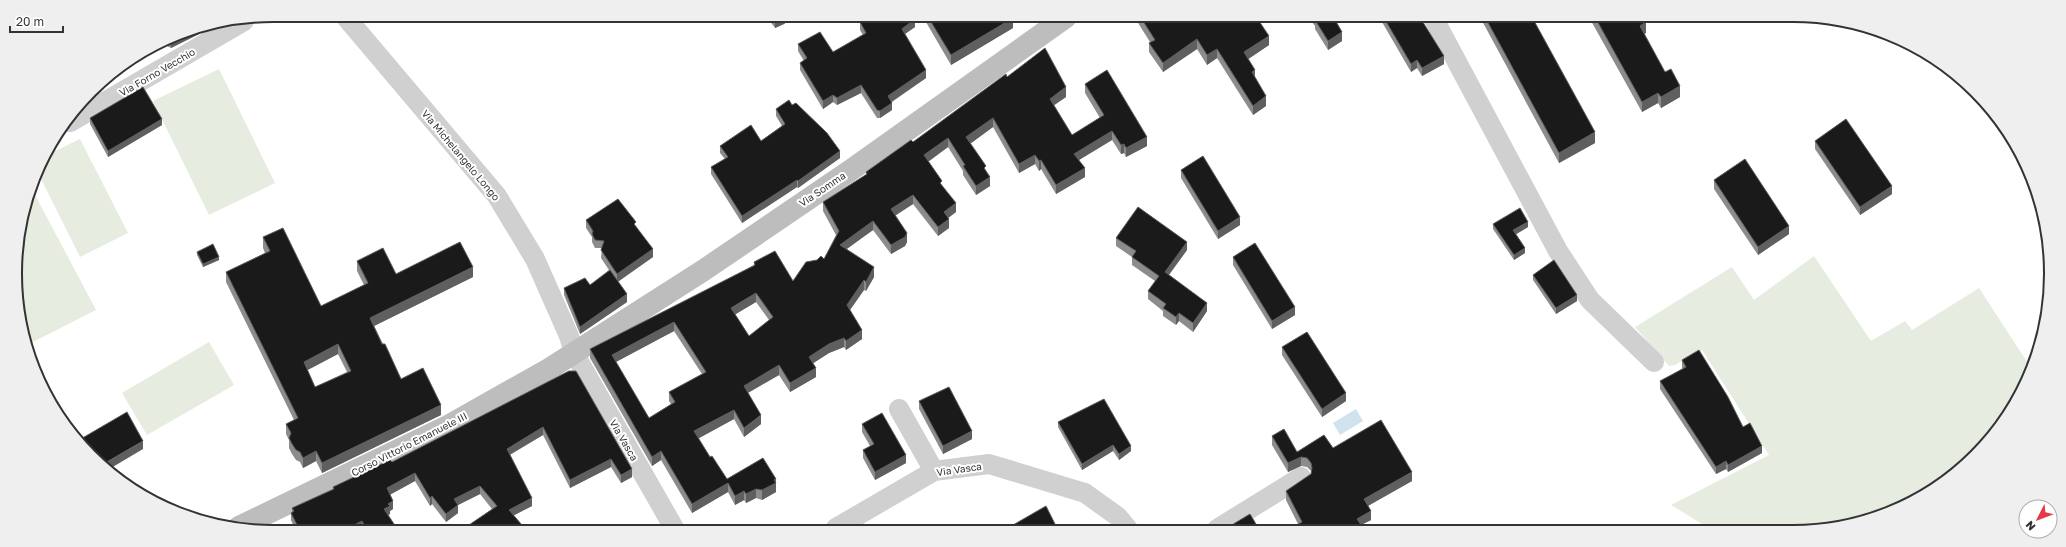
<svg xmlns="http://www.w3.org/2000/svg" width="2066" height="547" viewBox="0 0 2066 547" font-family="'Golos Text',sans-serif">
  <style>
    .green { fill: #e6ecdf }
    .water { fill: #cfe2ee }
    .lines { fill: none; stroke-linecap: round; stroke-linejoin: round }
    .street { stroke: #d0d0d0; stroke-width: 20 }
    .secondary { stroke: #bdbdbd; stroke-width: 22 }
    .wall { fill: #8c8c8c; fill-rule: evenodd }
    .shaded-wall { fill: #5f5f5f }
    .building { fill: #1a1a1a; stroke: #5f5f5f; fill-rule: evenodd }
    .labels { text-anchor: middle; stroke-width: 4; stroke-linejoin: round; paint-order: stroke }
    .street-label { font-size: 10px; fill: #333; stroke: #fff }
    .rim { fill: none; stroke: #333; stroke-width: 2 }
  </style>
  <rect width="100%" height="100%" fill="#fff"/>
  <!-- green -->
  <path class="green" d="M 219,69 L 275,183 L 209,215 L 153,101 Z
    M 80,139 L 128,233 L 80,257 L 38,173 L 43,157 Z
    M 33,191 L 96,310 L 27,345 L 16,256 Z
    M 1814,256 L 1871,341 L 1905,321 L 1912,330 L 1979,288 L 2031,368 L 2024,388 L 1975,456 L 1907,505 L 1826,530 L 1712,530 L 1671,505 L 1769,455 L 1702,350 L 1675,365 L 1669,366 L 1635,327 L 1732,267 L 1754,300 Z
    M 209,342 L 234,385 L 147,435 L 122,393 Z"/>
  <!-- water -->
  <path class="water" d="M 1356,409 L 1363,421 L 1340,435 L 1333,423 Z"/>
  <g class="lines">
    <!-- street -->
    <path class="street" d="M 344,15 L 497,196 L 535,259 L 569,336 L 574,353 L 674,528
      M 1434,19 L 1558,251 L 1590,300 L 1654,362
      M 70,122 L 244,21
      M 899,409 L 934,471
      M 836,528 L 934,471 L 989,464 L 1085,493 L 1117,516 L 1128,529
      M 1217,529 L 1301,477"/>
    <!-- secondary -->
    <path class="secondary" d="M 239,527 L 446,427 L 549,369 L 704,270 L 851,170 L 1066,17"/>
  </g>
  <!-- wall -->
  <path class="wall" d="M 767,17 L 792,17 L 784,24 L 775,28 Z
    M 794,17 L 807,17 L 798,22 Z
    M 867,17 L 913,17 L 915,27 L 905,34 L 926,78 L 892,102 L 892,110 L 880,118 L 877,118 L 861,93 L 837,105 L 833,102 L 823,109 L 800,70 L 800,63 L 804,61 L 798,51 L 798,44 L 833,52 L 863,35 L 860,30 L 860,22 Z
    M 923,17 L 1013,17 L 1013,28 L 951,65 Z
    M 1135,18 L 1257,18 L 1269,45 L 1248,59 L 1266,106 L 1253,115 L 1217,58 L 1207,65 L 1197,49 L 1163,72 L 1149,52 L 1149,43 L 1150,42 Z
    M 1309,18 L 1334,18 L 1342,41 L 1328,50 L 1315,29 L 1315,26 Z
    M 1382,18 L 1417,19 L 1444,64 L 1422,76 L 1417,68 L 1411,72 L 1382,22 Z
    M 1481,19 L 1533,19 L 1595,143 L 1559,163 Z
    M 1590,19 L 1644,19 L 1646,33 L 1644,34 L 1665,72 L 1680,97 L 1661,108 L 1658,103 L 1642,112 Z
    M 199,30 L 199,34 L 171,48 L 165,45 L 163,42 L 175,35 Z
    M 1007,77 L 1066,97 L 1054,105 L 1072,135 L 1100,118 L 1085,93 L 1085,84 L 1147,146 L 1126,157 L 1124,153 L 1121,154 L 1112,140 L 1079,160 L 1085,177 L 1056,194 L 1041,169 L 1039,171 L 1035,164 L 1019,173 L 993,127 L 970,143 L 986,171 L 990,186 L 976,195 L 963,175 L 963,171 L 948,147 L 928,161 L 942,186 L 956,212 L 948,218 L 949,228 L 938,236 L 913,204 L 895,216 L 907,242 L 905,246 L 891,254 L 873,230 L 846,249 L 874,277 L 866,291 L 864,290 L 850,310 L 862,339 L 846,350 L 844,347 L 829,353 L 813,363 L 816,377 L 790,392 L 779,375 L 748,393 L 761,424 L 744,437 L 734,419 L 698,438 L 710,457 L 727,479 L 776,479 L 776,492 L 762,500 L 756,498 L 746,503 L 744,500 L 735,505 L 728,492 L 692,513 L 661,460 L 652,466 L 590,358 L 590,349 L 754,266 L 754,262 L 793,281 L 824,259 L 836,235 L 823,211 L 823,202 L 866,175 L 866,172 L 913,142 ZM 756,302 L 769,320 L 749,336 L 735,314 ZM 674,331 L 702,374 L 669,392 L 669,401 L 671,404 L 649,418 L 616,362 Z
    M 792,105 L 840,158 L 798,188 L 797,187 L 742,223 L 711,174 L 711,167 L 725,159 L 720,153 L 720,146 L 761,141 L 782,126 L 776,116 L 776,109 Z
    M 90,118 L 162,125 L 108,157 L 90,124 Z
    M 1815,141 L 1892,194 L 1860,215 L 1815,149 Z
    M 1181,170 L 1240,225 L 1218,239 L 1181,178 Z
    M 1714,180 L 1789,234 L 1758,255 L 1714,189 Z
    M 586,220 L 636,226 L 653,257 L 618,282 L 627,302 L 580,334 L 564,295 L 564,288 L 590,285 L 609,270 L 601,258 L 602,248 L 595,248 L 592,242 L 592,237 L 586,228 Z
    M 1493,224 L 1528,227 L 1516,234 L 1525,253 L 1514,260 L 1493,229 Z
    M 263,237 L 321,306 L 364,285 L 357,271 L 357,261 L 396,274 L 473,277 L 374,326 L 401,379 L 441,415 L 322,473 L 316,461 L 303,468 L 300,462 L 296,460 L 292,454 L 289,448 L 289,440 L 286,434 L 286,424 L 294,420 L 226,282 L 226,272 L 265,253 L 263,248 ZM 338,354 L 347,372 L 315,387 L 307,370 Z
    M 1116,238 L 1187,250 L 1169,275 L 1207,311 L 1193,332 L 1179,321 L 1176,325 L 1163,316 L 1163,311 L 1148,299 L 1148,291 L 1155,281 L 1132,265 L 1132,257 L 1116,246 Z
    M 197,252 L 219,260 L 203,267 L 197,255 Z
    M 1233,257 L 1295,315 L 1272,329 L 1233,265 Z
    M 1533,275 L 1577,301 L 1556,314 L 1533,280 Z
    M 1282,347 L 1346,401 L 1322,417 L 1282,355 Z
    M 1682,360 L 1743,427 L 1762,453 L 1728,472 L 1726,469 L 1716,474 L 1660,389 L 1660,381 L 1683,369 L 1682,368 Z
    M 569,371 L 632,477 L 621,483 L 611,467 L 570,488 L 543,435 L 510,455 L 532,506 L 513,515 L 522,528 L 469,527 L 469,525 L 492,509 L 480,494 L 458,505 L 458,513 L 446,522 L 432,504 L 430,506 L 415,481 L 390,495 L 393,509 L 390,511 L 390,514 L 388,515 L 396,527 L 294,527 L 291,520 L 291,513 L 292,512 L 292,508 L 333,489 L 333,487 L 392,462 Z
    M 919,401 L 972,439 L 943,454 L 919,409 Z
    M 1058,422 L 1131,451 L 1119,460 L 1113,451 L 1082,470 L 1058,427 Z
    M 862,424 L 906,463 L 875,480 L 863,458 L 863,450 L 870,446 L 862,432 Z
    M 1272,436 L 1297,452 L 1333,448 L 1412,481 L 1368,506 L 1371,520 L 1361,525 L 1298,524 L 1286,500 L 1286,491 L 1311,474 L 1311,471 L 1307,467 L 1301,466 L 1288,472 L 1272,445 Z"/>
  <!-- shaded-wall -->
  <path class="shaded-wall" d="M 782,17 L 792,17 L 784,24 L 775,28 L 775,20 Z
    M 798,17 L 807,17 L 798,22 Z
    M 1013,18 L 1013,28 L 951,65 L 951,55 Z
    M 915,19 L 915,27 L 902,36 L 902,29 Z
    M 1646,22 L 1646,33 L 1640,36 L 1640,26 Z
    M 199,30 L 199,34 L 171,48 L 171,42 L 194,31 Z
    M 1342,32 L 1342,41 L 1328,50 L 1328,41 Z
    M 1269,36 L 1269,45 L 1244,62 L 1244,52 Z
    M 1197,39 L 1197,49 L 1163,72 L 1163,63 Z
    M 1217,49 L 1217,58 L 1207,65 L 1207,55 Z
    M 1444,56 L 1444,64 L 1422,76 L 1422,68 Z
    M 1417,60 L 1417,68 L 1411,72 L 1411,64 Z
    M 926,70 L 926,78 L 888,104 L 888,96 Z
    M 1255,70 L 1255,79 L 1252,72 Z
    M 861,85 L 861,93 L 837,105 L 837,98 Z
    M 1680,86 L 1680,97 L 1661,108 L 1661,97 Z
    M 1066,87 L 1066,97 L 1050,108 L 1050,99 Z
    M 1658,93 L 1658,103 L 1642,112 L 1642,102 Z
    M 833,95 L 833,102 L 823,109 L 823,101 Z
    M 1266,96 L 1266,106 L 1253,115 L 1253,106 Z
    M 892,103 L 892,110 L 880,118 L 880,111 Z
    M 993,118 L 993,127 L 966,147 L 966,137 Z
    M 162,119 L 162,125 L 108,157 L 108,151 Z
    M 1112,131 L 1112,140 L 1074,163 L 1074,154 Z
    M 1595,132 L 1595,143 L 1559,163 L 1559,153 Z
    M 1147,137 L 1147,146 L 1126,157 L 1126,148 Z
    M 948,138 L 948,147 L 924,165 L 924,155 Z
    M 1124,144 L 1124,153 L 1121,154 L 1121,145 Z
    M 840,151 L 840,158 L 798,188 L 798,181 Z
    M 1035,155 L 1035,164 L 1019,173 L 1019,164 Z
    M 1041,160 L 1041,169 L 1039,171 L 1039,161 Z
    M 1085,168 L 1085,177 L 1056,194 L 1056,185 Z
    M 990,177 L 990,186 L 976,195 L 976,186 Z
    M 797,180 L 797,187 L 742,223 L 742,216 Z
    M 1892,186 L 1892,194 L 1860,215 L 1860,207 Z
    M 913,195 L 913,204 L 891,218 L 891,209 Z
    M 956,203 L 956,212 L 944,221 L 944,212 Z
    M 1240,217 L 1240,225 L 1218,239 L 1218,231 Z
    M 949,219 L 949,228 L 938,236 L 938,227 Z
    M 873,221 L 873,230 L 840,254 L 840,245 Z
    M 1528,222 L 1528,227 L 1513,236 L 1513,230 Z
    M 1789,226 L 1789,234 L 1758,255 L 1758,247 Z
    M 907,233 L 907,242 L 905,246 L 891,254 L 891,245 Z
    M 1187,242 L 1187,250 L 1165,280 L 1165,272 Z
    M 1525,248 L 1525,253 L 1514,260 L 1514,255 Z
    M 653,249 L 653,257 L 617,282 L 617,274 Z
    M 219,257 L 219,260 L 203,267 L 203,264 Z
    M 473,267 L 473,277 L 370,328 L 370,318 Z
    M 874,267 L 874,277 L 866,291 L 866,282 Z
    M 864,280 L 864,290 L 847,314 L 847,305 Z
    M 756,293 L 756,302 L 731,317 L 731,308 Z
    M 627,294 L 627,302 L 580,334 L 580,327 Z
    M 1577,295 L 1577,301 L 1556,314 L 1556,308 Z
    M 1207,303 L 1207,311 L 1193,332 L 1193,323 Z
    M 1295,307 L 1295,315 L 1272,329 L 1272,321 Z
    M 1179,313 L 1179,321 L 1176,325 L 1176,317 Z
    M 674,322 L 674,331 L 612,364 L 612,355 Z
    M 862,330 L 862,339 L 846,350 L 846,341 Z
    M 844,338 L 844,347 L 829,353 L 809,366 L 809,357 L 829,344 Z
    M 338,344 L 338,354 L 304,372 L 304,362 Z
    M 779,365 L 779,375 L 744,395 L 744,386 Z
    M 816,368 L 816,377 L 790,392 L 790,383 Z
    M 1346,393 L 1346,401 L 1322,417 L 1322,409 Z
    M 441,405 L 441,415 L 322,473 L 322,463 Z
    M 734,410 L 734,419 L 694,441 L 694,431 Z
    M 761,415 L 761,424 L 744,437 L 744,428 Z
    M 543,427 L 543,435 L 507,456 L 507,449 Z
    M 972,431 L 972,439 L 943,454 L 943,446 Z
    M 143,441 L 143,449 L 111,468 L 105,463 Z
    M 1113,445 L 1113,451 L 1082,470 L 1082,464 Z
    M 1131,446 L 1131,451 L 1119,460 L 1119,454 Z
    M 1762,446 L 1762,453 L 1728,472 L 1728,465 Z
    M 316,451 L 316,461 L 303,468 L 303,458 Z
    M 661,451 L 661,460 L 652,466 L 652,457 Z
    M 906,455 L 906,463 L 875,480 L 875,472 Z
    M 1301,457 L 1301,466 L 1288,472 L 1288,463 Z
    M 611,459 L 611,467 L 570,488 L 570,480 Z
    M 1726,461 L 1726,469 L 1716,474 L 1716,467 Z
    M 632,469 L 632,477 L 621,483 L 621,475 Z
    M 1412,472 L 1412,481 L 1364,508 L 1364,499 Z
    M 415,473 L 415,481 L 387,496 L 387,488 Z
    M 776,479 L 776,492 L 762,500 L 762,490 Z
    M 728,483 L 728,492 L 692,513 L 692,504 Z
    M 480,486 L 480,494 L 454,507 L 454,499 Z
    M 756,489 L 756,498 L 746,503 L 746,494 Z
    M 744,491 L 744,500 L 735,505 L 735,496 Z
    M 432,496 L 432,504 L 430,506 L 430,498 Z
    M 532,498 L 532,506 L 509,518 L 509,510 Z
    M 393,501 L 393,509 L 390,511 L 390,514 L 384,517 L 384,509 L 388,504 Z
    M 458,505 L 458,513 L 446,522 L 446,514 Z
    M 1371,511 L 1371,520 L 1357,527 L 1357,519 Z
    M 362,521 L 362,527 L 350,527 Z"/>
  <!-- building -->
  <path class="building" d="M 773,17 L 782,17 L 775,20 Z
    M 867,17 L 913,17 L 915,19 L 902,29 L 926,70 L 888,96 L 892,103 L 880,111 L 877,110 L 861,85 L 837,98 L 833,95 L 823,101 L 800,63 L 807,58 L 798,44 L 820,32 L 833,52 L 866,33 L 860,22 Z
    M 928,17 L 1013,17 L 1013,18 L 951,55 Z
    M 1141,18 L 1257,18 L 1269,36 L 1244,52 L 1255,70 L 1252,72 L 1266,96 L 1253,106 L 1217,49 L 1207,55 L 1197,39 L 1163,63 L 1149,43 L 1155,40 Z
    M 1316,18 L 1334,18 L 1342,32 L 1328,41 L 1315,20 Z
    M 1384,18 L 1417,19 L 1418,20 L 1421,19 L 1444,56 L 1422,68 L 1417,60 L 1411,64 Z
    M 1486,19 L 1533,19 L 1595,132 L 1559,153 Z
    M 1596,19 L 1644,19 L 1646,22 L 1640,26 L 1665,72 L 1671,69 L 1680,86 L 1661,97 L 1658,93 L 1642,102 Z
    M 194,31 L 171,42 L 166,40 L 175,35 Z
    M 1045,48 L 1066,87 L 1050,99 L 1072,135 L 1104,115 L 1085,84 L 1107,70 L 1147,137 L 1126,148 L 1124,144 L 1121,145 L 1112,131 L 1074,154 L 1085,168 L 1056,185 L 1041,160 L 1039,161 L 1035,155 L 1019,164 L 993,118 L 966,137 L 986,166 L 984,168 L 990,177 L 976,186 L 963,166 L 965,165 L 948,138 L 924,155 L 942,181 L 940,183 L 956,203 L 944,212 L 949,219 L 938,227 L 913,195 L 891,209 L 907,233 L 905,237 L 891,245 L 873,221 L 840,245 L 874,267 L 866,282 L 864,280 L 847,305 L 862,330 L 846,341 L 844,338 L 829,344 L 809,357 L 816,368 L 790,383 L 779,365 L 744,386 L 761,415 L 744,428 L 734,410 L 694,431 L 710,457 L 712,456 L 727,479 L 763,458 L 776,479 L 774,480 L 776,483 L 762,490 L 756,489 L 746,494 L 744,491 L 735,496 L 728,483 L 692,504 L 661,451 L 652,457 L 590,349 L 755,265 L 754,262 L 775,251 L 793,281 L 806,262 L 817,260 L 821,256 L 824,259 L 839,231 L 823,202 L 867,174 L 866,172 L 911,140 L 913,142 L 1006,74 L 1007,77 ZM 756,293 L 773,317 L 749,336 L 731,308 ZM 674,322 L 706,372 L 669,392 L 675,402 L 649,418 L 612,355 Z
    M 143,87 L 162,119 L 108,151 L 90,118 Z
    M 789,100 L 792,105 L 796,103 L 827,133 L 840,151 L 798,181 L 797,180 L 742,216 L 711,167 L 728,157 L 720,146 L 751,125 L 761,141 L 785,124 L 776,109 Z
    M 1846,119 L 1892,186 L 1860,207 L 1815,141 Z
    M 1203,156 L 1240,217 L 1218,231 L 1181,170 Z
    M 1745,159 L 1789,226 L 1758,247 L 1714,180 Z
    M 618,199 L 636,222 L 634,224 L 653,249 L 617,274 L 601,250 L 604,241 L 595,240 L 592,234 L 593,231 L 586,220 Z
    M 1138,207 L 1187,242 L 1165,272 L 1207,303 L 1193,323 L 1179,313 L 1176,317 L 1163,308 L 1166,304 L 1148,291 L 1159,276 L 1132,257 L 1136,251 L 1116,238 Z
    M 1520,208 L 1528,222 L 1513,230 L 1525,248 L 1514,255 L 1493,224 Z
    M 283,228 L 321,306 L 368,283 L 357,261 L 383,248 L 396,274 L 460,242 L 473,267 L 370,318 L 382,344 L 385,344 L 401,379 L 423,368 L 441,405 L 322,463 L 316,451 L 303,458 L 300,452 L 296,450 L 292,444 L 289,438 L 291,433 L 286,424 L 298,418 L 226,272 L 270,251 L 263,237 ZM 338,344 L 351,371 L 315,387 L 304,362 Z
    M 1255,243 L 1295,307 L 1272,321 L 1233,257 Z
    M 213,244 L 219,257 L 203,264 L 197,252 Z
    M 1554,260 L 1577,295 L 1556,308 L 1533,275 Z
    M 610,270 L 627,294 L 580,327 L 564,288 L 585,278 L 590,285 Z
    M 1307,332 L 1346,393 L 1322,409 L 1282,347 Z
    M 1699,350 L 1728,397 L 1743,427 L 1750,423 L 1762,446 L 1728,465 L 1726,461 L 1716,467 L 1660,381 L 1686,367 L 1682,360 Z
    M 569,371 L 576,371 L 632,469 L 621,475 L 611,459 L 570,480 L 543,427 L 507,449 L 532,498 L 509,510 L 522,525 L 518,528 L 471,528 L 469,525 L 497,506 L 480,486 L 454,499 L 458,505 L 446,514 L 432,496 L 430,498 L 415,473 L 387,488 L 393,501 L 388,504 L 390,506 L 384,509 L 396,527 L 365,527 L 362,521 L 350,527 L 298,527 L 291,513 L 294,511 L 292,508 L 334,489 L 333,487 L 390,460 L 392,462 Z
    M 949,387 L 972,431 L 943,446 L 919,401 Z
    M 1104,399 L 1131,446 L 1119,454 L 1113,445 L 1082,464 L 1058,422 Z
    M 127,412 L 143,441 L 105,463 L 79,440 Z
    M 882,413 L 906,455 L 875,472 L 863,450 L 874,444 L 862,424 Z
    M 1381,420 L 1412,472 L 1364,499 L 1371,511 L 1357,519 L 1364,529 L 1289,529 L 1302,522 L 1286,491 L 1311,474 L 1312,468 L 1311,463 L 1307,458 L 1301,457 L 1288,463 L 1272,436 L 1284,429 L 1297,452 L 1324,435 L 1333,448 Z
    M 1046,506 L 1057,528 L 1011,528 L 1014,527 L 1013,525 Z
    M 1250,514 L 1259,529 L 1225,529 Z"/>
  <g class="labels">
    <!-- street labels -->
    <g class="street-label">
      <text transform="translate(157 72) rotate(-30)" y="4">Via Forno Vecchio</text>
      <text transform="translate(461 155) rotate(50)" y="4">Via Michelangelo Longo</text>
      <text transform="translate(822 189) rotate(-34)" y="4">Via Somma</text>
      <text transform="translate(624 440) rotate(60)" y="4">Via Vasca</text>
      <text transform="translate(409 444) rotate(-27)" y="4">Corso Vittorio Emanuele III</text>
      <text transform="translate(959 469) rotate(-8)" y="4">Via Vasca</text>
    </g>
  </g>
  <!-- crop -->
  <path d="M0 0H2066V547H0ZM273 22H1793A251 251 0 0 1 2044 273V274A251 251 0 0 1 1793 525H273A251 251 0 0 1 22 274V273A251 251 0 0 1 273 22Z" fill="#efefef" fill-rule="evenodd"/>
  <path class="rim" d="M273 22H1793A251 251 0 0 1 2044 273V274A251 251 0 0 1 1793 525H273A251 251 0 0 1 22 274V273A251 251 0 0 1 273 22Z"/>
  <!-- north arrow -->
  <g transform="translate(2038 519) rotate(228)"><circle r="19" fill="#ffffff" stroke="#adadad"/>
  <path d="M0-3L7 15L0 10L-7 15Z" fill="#e63946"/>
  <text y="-6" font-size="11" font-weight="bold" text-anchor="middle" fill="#333333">N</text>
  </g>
  <!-- scale -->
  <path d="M10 26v6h53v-6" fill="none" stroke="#333333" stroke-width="2"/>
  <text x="16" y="26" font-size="12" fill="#333333" stroke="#ffffff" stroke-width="3" paint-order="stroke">20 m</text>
</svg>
